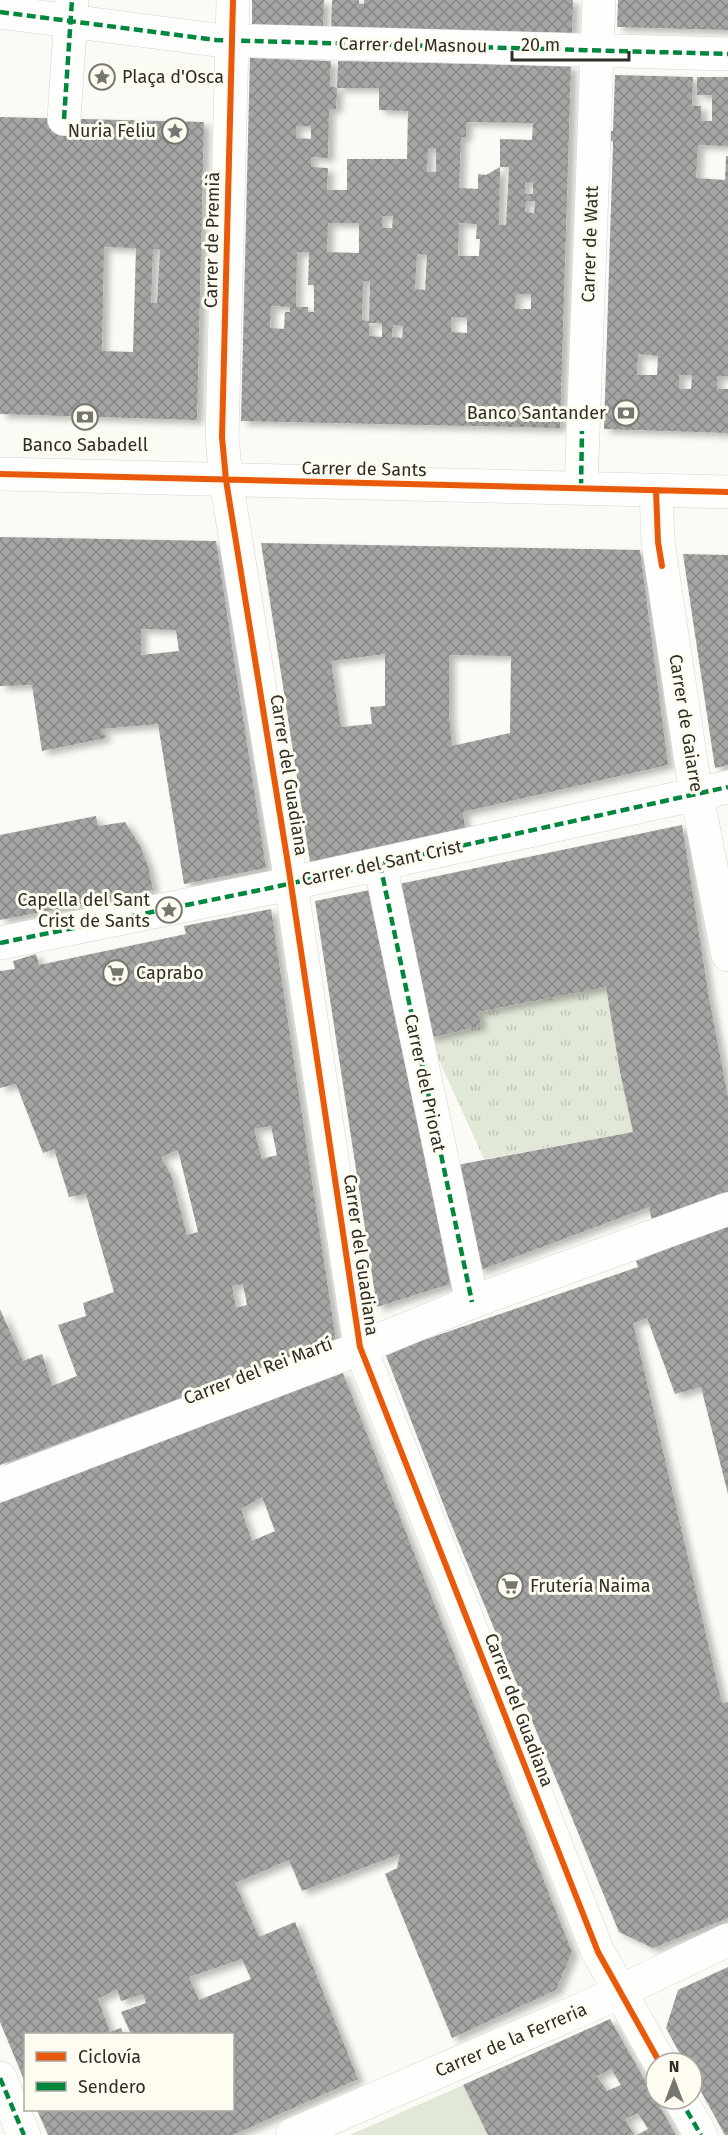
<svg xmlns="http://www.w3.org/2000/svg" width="728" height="2135" viewBox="0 0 728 2135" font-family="'Fira Sans',sans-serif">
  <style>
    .park { fill: url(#park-tufts) }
    .garden { fill: #e1e8d8 }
    .building { fill: url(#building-cross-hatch); fill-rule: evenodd; filter: url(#shadow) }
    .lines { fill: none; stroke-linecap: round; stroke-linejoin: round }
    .minor-casing { stroke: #d5d4cf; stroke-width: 34 }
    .minor { stroke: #fefefd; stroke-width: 33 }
    .quiet { stroke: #00873e; stroke-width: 4.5; stroke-dasharray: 9 4.5; stroke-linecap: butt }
    .cycleway-casing { stroke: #fefbf1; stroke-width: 10 }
    .cycleway { stroke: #e8590c; stroke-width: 6 }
    .labels { text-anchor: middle; stroke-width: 6; stroke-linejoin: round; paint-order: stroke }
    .street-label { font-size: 18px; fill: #2f2d27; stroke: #fefbf1 }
    .poi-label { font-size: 18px; fill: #2f2d27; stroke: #fefbf1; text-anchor: start }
  </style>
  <defs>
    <pattern id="park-tufts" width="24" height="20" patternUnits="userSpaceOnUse" patternTransform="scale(1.5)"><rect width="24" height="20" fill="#e1e8d8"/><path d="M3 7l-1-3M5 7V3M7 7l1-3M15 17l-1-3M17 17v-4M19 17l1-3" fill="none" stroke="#c1c7b9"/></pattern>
    <pattern id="building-cross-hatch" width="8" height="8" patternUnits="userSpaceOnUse" patternTransform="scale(1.5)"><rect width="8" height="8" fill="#a5a5a4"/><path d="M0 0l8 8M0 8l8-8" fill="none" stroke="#878786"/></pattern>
    <filter id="shadow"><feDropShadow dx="6" dy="4" stdDeviation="3" flood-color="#0004"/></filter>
  </defs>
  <rect width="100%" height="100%" fill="#fbfaf4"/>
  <!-- park -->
  <path class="park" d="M 606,987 L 620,1072 L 633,1132 L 484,1159 L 429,1038 L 481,1026 L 478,1012 Z"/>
  <!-- garden -->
  <path class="garden" d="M 463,2085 L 488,2135 L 350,2135 Z"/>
  <!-- building -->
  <path class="building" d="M 252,0 L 324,0 L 323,27 L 252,25 Z
    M 332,0 L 359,0 L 359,4 L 364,4 L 364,0 L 573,0 L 572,33 L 331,27 Z
    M 618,0 L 728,0 L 728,30 L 617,27 Z
    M 250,58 L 331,61 L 330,86 L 337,88 L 336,109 L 329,109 L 328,158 L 311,157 L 311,167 L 328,168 L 327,190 L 347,190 L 347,159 L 407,159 L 408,111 L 379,110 L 379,88 L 337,88 L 338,61 L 571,66 L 560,428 L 241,421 ZM 466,122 L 533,123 L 532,140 L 500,139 L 500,167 L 509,167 L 506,225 L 499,225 L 500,167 L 486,175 L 478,174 L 478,189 L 459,188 L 461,137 L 466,137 ZM 296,126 L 311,126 L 311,139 L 296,138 ZM 428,148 L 436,148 L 436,172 L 427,172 ZM 525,182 L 533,182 L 533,194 L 525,194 ZM 526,201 L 535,201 L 534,213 L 525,212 ZM 382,216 L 393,216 L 392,228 L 382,228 ZM 328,223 L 359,223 L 359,253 L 327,252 ZM 459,223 L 477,224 L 476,239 L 480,239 L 479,256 L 458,256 ZM 297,252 L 309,252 L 308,285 L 314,285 L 314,312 L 308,312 L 308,307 L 296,307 ZM 417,254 L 427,255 L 425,290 L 415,289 ZM 363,281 L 370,281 L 369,321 L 362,320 ZM 516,294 L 531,294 L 531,309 L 515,309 ZM 271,306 L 290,307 L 290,312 L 285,312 L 284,329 L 270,328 ZM 451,317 L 467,317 L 467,333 L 451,332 ZM 369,323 L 382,323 L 382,337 L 369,336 ZM 393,325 L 403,326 L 402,338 L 392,337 Z
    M 615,75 L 693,77 L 692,106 L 701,106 L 701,121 L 712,121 L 712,95 L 697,95 L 697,77 L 728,77 L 728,146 L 698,145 L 696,178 L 725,180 L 726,156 L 728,156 L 728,376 L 717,376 L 717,389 L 728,389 L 728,433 L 604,429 L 613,143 L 613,141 L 610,141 L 608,131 L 613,131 ZM 638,354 L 658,356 L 657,375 L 637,375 ZM 679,375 L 692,375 L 691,389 L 679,389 Z
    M 0,117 L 204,122 L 197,420 L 0,414 ZM 104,247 L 136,248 L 133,352 L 102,351 ZM 153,249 L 160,249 L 157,303 L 151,303 Z
    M 0,537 L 216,541 L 266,868 L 184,884 L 158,724 L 101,729 L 106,738 L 42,751 L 32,685 L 0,686 ZM 141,629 L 176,630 L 179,651 L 141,655 Z
    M 261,543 L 640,550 L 668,765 L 463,812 L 465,829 L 310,862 ZM 385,654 L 385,706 L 370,707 L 372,724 L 341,727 L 331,661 ZM 449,655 L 511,656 L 510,733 L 452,746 L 449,715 Z
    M 683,554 L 728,555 L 728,765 L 715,768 Z
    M 96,816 L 98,826 L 125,822 L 140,846 L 148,866 L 153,890 L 0,920 L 0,835 Z
    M 682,825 L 709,998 L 728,1097 L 728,1195 L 652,1221 L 649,1207 L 478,1271 L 457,1165 L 633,1132 L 620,1072 L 606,987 L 478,1012 L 481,1026 L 429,1038 L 399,884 Z
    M 375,889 L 450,1284 L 377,1307 L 315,901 Z
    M 271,909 L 336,1341 L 0,1465 L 0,1309 L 23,1361 L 42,1354 L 52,1386 L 77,1376 L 58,1325 L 86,1316 L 83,1303 L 114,1292 L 86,1194 L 69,1197 L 54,1149 L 43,1153 L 16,1084 L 0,1088 L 0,971 L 15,969 L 13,961 L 36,954 L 39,965 L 186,934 L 184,926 ZM 271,1126 L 277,1155 L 262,1159 L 254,1129 ZM 178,1150 L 198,1232 L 187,1235 L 171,1175 L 161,1157 ZM 243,1284 L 247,1305 L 236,1308 L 232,1286 Z
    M 728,1224 L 728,1494 L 701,1387 L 675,1394 L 647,1318 L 633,1323 L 722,1703 L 728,1702 L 728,1918 L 653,1948 L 619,1932 L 449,1519 L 385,1353 L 638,1267 L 636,1261 Z
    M 342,1371 L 572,1952 L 556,1990 L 452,2038 L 385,1874 L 397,1868 L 400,1854 L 302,1891 L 289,1860 L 235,1883 L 259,1937 L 295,1922 L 358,2079 L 233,2135 L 48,2135 L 37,2110 L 232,2110 L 232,2034 L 131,2034 L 121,2012 L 146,2003 L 143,1994 L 121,2001 L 117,1989 L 98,1999 L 110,2032 L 121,2028 L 123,2034 L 26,2034 L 25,2082 L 0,2022 L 0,1503 ZM 262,1497 L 275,1531 L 252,1541 L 241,1509 ZM 242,1959 L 251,1979 L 199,2000 L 189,1977 Z
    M 728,1967 L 728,2135 L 725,2135 L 692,2075 L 692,2063 L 685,2063 L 666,2028 L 678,1990 Z
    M 610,2019 L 676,2135 L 637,2135 L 648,2129 L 638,2113 L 625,2119 L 634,2135 L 488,2135 L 463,2085 ZM 611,2069 L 621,2085 L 607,2091 L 597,2076 Z"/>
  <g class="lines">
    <!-- minor casing -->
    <g class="minor-casing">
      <path id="minor" d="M 233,0 L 222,437 L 226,480 L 288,864 L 360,1347 L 598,1952 L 660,2063
        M 0,12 L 216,40 L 728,54
        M 64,119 L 72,0
        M 0,474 L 728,492
        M 581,488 L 599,0
        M 656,490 L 658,542 L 693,775 L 728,955
        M 380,864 L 472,1302
        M 0,943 L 270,888 L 728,787
        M 0,1485 L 345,1354 L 472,1302 L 728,1209
        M 0,2078 L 24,2135
        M 680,2099 L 701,2135
        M 292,2135 L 585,2008 L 728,1940"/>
    </g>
    <!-- minor -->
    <use href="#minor" class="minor"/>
    <!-- quiet -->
    <path class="quiet" d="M 0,12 L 216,40 L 728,54
      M 64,119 L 72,0
      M 581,488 L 582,431
      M 380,864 L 472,1302
      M 0,943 L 270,888 L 728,787
      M 0,2078 L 24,2135
      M 680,2099 L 701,2135"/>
    <!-- cycleway casing -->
    <g class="cycleway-casing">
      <path id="cycleway" d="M 233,0 L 222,437 L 226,480 L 288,864 L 360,1347 L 598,1952 L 660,2063
        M 0,474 L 728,492
        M 656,490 L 658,542 L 662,566"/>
    </g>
    <!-- cycleway -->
    <use href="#cycleway" class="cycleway"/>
  </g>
  <!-- icons -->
  <defs>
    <g id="sight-ring" transform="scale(1.35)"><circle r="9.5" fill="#fefbf1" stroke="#76756f" stroke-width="1.5"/><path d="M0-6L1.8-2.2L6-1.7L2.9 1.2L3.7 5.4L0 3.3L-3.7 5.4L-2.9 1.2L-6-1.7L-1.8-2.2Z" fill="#76756f"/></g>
    <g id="bank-ring" transform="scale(1.35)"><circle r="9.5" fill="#fefbf1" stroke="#76756f" stroke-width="1.5"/><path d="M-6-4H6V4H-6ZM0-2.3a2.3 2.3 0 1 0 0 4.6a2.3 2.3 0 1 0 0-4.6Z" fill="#76756f"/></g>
    <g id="supermarket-ring" transform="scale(1.35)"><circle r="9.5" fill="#fefbf1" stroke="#76756f" stroke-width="1.5"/><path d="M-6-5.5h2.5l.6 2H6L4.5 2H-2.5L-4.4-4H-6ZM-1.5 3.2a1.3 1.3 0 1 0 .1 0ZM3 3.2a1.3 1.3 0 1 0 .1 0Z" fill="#76756f"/></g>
  </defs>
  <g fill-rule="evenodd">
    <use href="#sight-ring" x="102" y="77"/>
    <use href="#sight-ring" x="175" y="131"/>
    <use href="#bank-ring" x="626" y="413"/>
    <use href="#bank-ring" x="85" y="417"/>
    <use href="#sight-ring" x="169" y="910"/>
    <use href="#supermarket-ring" x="116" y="973"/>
    <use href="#supermarket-ring" x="510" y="1586"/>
  </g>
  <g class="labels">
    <!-- street labels -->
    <g class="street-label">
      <text transform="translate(413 45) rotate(1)" y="6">Carrer del Masnou</text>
      <text transform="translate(212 240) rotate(-89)" y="6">Carrer de Premià</text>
      <text transform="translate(590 244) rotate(-88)" y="6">Carrer de Watt</text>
      <text transform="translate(364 469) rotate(1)" y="6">Carrer de Sants</text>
      <text transform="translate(686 723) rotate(81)" y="6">Carrer de Gaiarre</text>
      <text transform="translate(289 775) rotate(81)" y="6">Carrer del Guadiana</text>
      <text transform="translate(382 863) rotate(-12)" y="6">Carrer del Sant Crist</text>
      <text transform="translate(425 1083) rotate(78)" y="6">Carrer del Priorat</text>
      <text transform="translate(361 1255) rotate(82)" y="6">Carrer del Guadiana</text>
      <text transform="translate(258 1371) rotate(-21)" y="6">Carrer del Rei Martí</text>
      <text transform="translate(519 1710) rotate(69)" y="6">Carrer del Guadiana</text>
      <text transform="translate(511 2040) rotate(-23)" y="6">Carrer de la Ferreria</text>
    </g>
    <!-- poi labels -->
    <g class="poi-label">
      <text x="122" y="83">Plaça d'Osca</text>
      <text x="156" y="137" text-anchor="end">Nuria Feliu</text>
      <text x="606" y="419" text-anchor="end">Banco Santander</text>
      <text x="85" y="451" text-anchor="middle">Banco Sabadell</text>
      <text x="150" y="906" text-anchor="end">Capella del Sant<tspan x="150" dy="21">Crist de Sants</tspan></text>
      <text x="136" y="979">Caprabo</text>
      <text x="530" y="1592">Frutería Naima</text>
    </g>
  </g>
  <!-- legend -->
  <rect x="24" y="2033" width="210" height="78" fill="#fefbf1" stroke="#aba9a0" stroke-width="1.5"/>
  <rect x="36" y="2052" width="30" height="9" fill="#e8590c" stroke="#aba9a0" stroke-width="1.5"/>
  <text x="78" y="2063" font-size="18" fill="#2f2d27">Ciclovía</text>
  <rect x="36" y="2082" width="30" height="9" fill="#00873e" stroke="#aba9a0" stroke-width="1.5"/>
  <text x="78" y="2093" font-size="18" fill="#2f2d27">Sendero</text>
  <!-- north arrow -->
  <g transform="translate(674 2081)"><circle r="28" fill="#fefbf1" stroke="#aba9a0" stroke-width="1.5"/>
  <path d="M0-4.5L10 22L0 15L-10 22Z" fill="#76756f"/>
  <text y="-9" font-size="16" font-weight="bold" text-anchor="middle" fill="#2f2d27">N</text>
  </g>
  <!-- scale -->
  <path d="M512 51v9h117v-9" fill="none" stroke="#2f2d27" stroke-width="3"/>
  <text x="521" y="51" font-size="18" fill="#2f2d27" stroke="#fefbf1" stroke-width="4.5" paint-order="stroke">20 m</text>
</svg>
